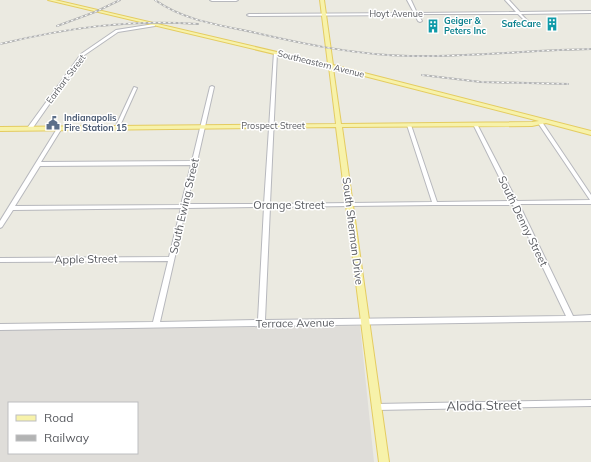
<svg xmlns="http://www.w3.org/2000/svg" width="591" height="462" viewBox="0 0 591 462" font-family="Mulish,sans-serif">
  <style>
    .industrial { fill: #dfddd9; fill-rule: evenodd }
    .lines { fill: none; stroke-linecap: round; stroke-linejoin: round }
    .minor-casing { stroke: #b7b8bd; stroke-width: 2 }
    .major-casing { stroke: #e4cc61; stroke-width: 2 }
    .minor { fill: #fff; fill-rule: evenodd }
    .major { fill: #f7f2aa; fill-rule: evenodd }
    .rail-casing { stroke: #b2b3b3; stroke-width: 2 }
    .rail { stroke: #fff; stroke-width: 1; stroke-dasharray: 2.5; stroke-linecap: butt }
    .labels { text-anchor: middle; stroke-width: 3; stroke-linejoin: round; paint-order: stroke }
    .far-street-label { font-size: 9px; fill: #5a5c61; stroke: #fff }
    .far-culture-label { font-size: 9px; font-weight: bold; fill: #0d838f; stroke: #fff; text-anchor: start }
    .far-service-label { font-size: 9px; font-weight: bold; fill: #4e5e75; stroke: #fff; text-anchor: start }
    .street-label { font-size: 11px; fill: #5a5c61; stroke: #fff }
    .near-street-label { font-size: 13px; fill: #5a5c61; stroke: #fff }
  </style>
  <rect width="100%" height="100%" fill="#ebeae1"/>
  <!-- industrial -->
  <path class="industrial" d="M 360,326 L 374,462 L 0,462 L 0,330 ZM 9,403 L 137,403 L 137,453 L 9,453 Z"/>
  <g class="lines">
    <!-- minor casing -->
    <g class="minor-casing">
      <path id="minor" d="M 210,0 L 238,0 L 236,1 L 212,1 Z
        M 407,0 L 411,0 L 417,13 L 516,12 L 505,0 L 509,0 L 520,12 L 591,11 L 591,13 L 521,14 L 532,25 L 532,27 L 531,27 L 518,14 L 418,14 L 422,21 L 420,22 L 418,21 L 415,15 L 249,16 L 247,15 L 249,14 L 414,13 Z
        M 154,24 L 155,24 L 155,26 L 118,32 L 83,56 L 32,129 L 28,129 L 28,127 L 81,54 L 116,30 Z
        M 274,52 L 277,53 L 270,204 L 432,202 L 407,125 L 409,124 L 411,125 L 437,202 L 511,201 L 473,124 L 475,123 L 477,124 L 517,201 L 590,200 L 538,123 L 538,122 L 542,122 L 591,195 L 591,204 L 519,204 L 573,316 L 591,315 L 591,321 L 0,330 L 0,324 L 153,322 L 168,261 L 0,262 L 0,258 L 169,257 L 181,208 L 13,210 L 2,227 L 0,228 L 0,221 L 58,127 L 60,127 L 62,128 L 41,162 L 192,161 L 210,87 L 212,86 L 214,87 L 197,162 L 198,163 L 196,164 L 187,204 L 264,204 ZM 191,165 L 181,205 L 15,206 L 40,166 ZM 434,205 L 513,205 L 566,316 L 265,320 L 270,207 ZM 264,207 L 258,320 L 160,322 L 186,208 Z
        M 134,87 L 137,88 L 119,128 L 119,129 L 115,129 L 115,128 Z
        M 591,400 L 591,406 L 376,410 L 373,409 L 372,407 L 373,405 L 376,404 Z"/>
    </g>
    <!-- major casing -->
    <g class="major-casing">
      <path id="major" d="M 48,0 L 55,0 L 328,64 L 320,0 L 324,0 L 333,65 L 591,131 L 591,135 L 546,123 L 532,126 L 342,127 L 389,462 L 379,462 L 336,127 L 0,131 L 0,127 L 336,124 L 329,67 ZM 333,68 L 539,121 L 532,122 L 341,124 Z"/>
    </g>
    <!-- minor -->
    <use href="#minor" class="minor"/>
    <!-- major -->
    <use href="#major" class="major"/>
    <!-- rail casing -->
    <g class="rail-casing">
      <path id="rail" d="M 155,0 C 183,20 218,25 252,32 C 304,44 356,55 410,56 C 470,57 531,50 591,49
        M 57,26 L 95,12 L 120,0
        M 0,44 C 66,28 130,19 198,24
        M 422,75 L 481,82 L 568,84"/>
    </g>
    <!-- rail -->
    <use href="#rail" class="rail"/>
  </g>
  <!-- icons -->
  <defs>
    <g id="building-bare" transform="scale(1.08)"><path d="M-4-6H4V6H1V3H-1V6H-4ZM-2.5-4.3h1.7v1.8h-1.7ZM.8-4.3h1.7v1.8H.8ZM-2.5-1h1.7V.8h-1.7ZM.8-1h1.7V.8H.8Z" fill="#0f9aa8" stroke="#fff" stroke-width="2.5" paint-order="stroke"/></g>
    <g id="civic-bare" transform="scale(1.08)"><path d="M-.6-6.5H3V-4.5H.6V-3L4-1V1h2V6H-6V1h2V-1L-.6-3ZM-1.2 2.5V6h2.4V2.5Z" fill="#5c6f8a" stroke="#fff" stroke-width="2.5" paint-order="stroke"/></g>
  </defs>
  <g fill-rule="evenodd">
    <use href="#building-bare" x="552" y="24"/>
    <use href="#building-bare" x="433" y="26"/>
    <use href="#civic-bare" x="53" y="123"/>
  </g>
  <g class="labels">
    <!-- far-street labels -->
    <g class="far-street-label">
      <text x="396" y="17">Hoyt Avenue</text>
      <text transform="translate(321 64) rotate(14)" y="3">Southeastern Avenue</text>
      <text transform="translate(66 79) rotate(-53)" y="3">Earhart Street</text>
      <text x="273" y="129">Prospect Street</text>
    </g>
    <!-- far-culture labels -->
    <g class="far-culture-label">
      <text x="444" y="24">Geiger &amp;<tspan x="444" dy="10">Peters Inc</tspan></text>
      <text x="541" y="27" text-anchor="end">SafeCare</text>
    </g>
    <!-- far-service labels -->
    <g class="far-service-label">
      <text x="64" y="121">Indianapolis<tspan x="64" dy="10">Fire Station 15</tspan></text>
    </g>
    <!-- street labels -->
    <g class="street-label">
      <text x="289" y="209">Orange Street</text>
      <text transform="translate(184 206) rotate(-77)" y="4">South Ewing Street</text>
      <text transform="translate(523 221) rotate(64)" y="4">South Denny Street</text>
      <text transform="translate(353 231) rotate(83)" y="4">South Sherman Drive</text>
      <text transform="translate(86 259) rotate(-1)" y="4">Apple Street</text>
      <text transform="translate(295 323) rotate(-1)" y="4">Terrace Avenue</text>
    </g>
    <!-- near-street labels -->
    <g class="near-street-label">
      <text transform="translate(484 405) rotate(-1)" y="5">Aloda Street</text>
    </g>
  </g>
  <!-- legend -->
  <rect x="8" y="402" width="130" height="52" fill="#ffffff" stroke="#bdbec0"/>
  <rect x="16" y="415" width="20" height="6" fill="#f7f2aa" stroke="#bdbec0"/>
  <text x="44" y="422" font-size="12" fill="#5a5c61">Road</text>
  <rect x="16" y="435" width="20" height="6" fill="#b2b3b3" stroke="#bdbec0"/>
  <text x="44" y="442" font-size="12" fill="#5a5c61">Railway</text>
</svg>
